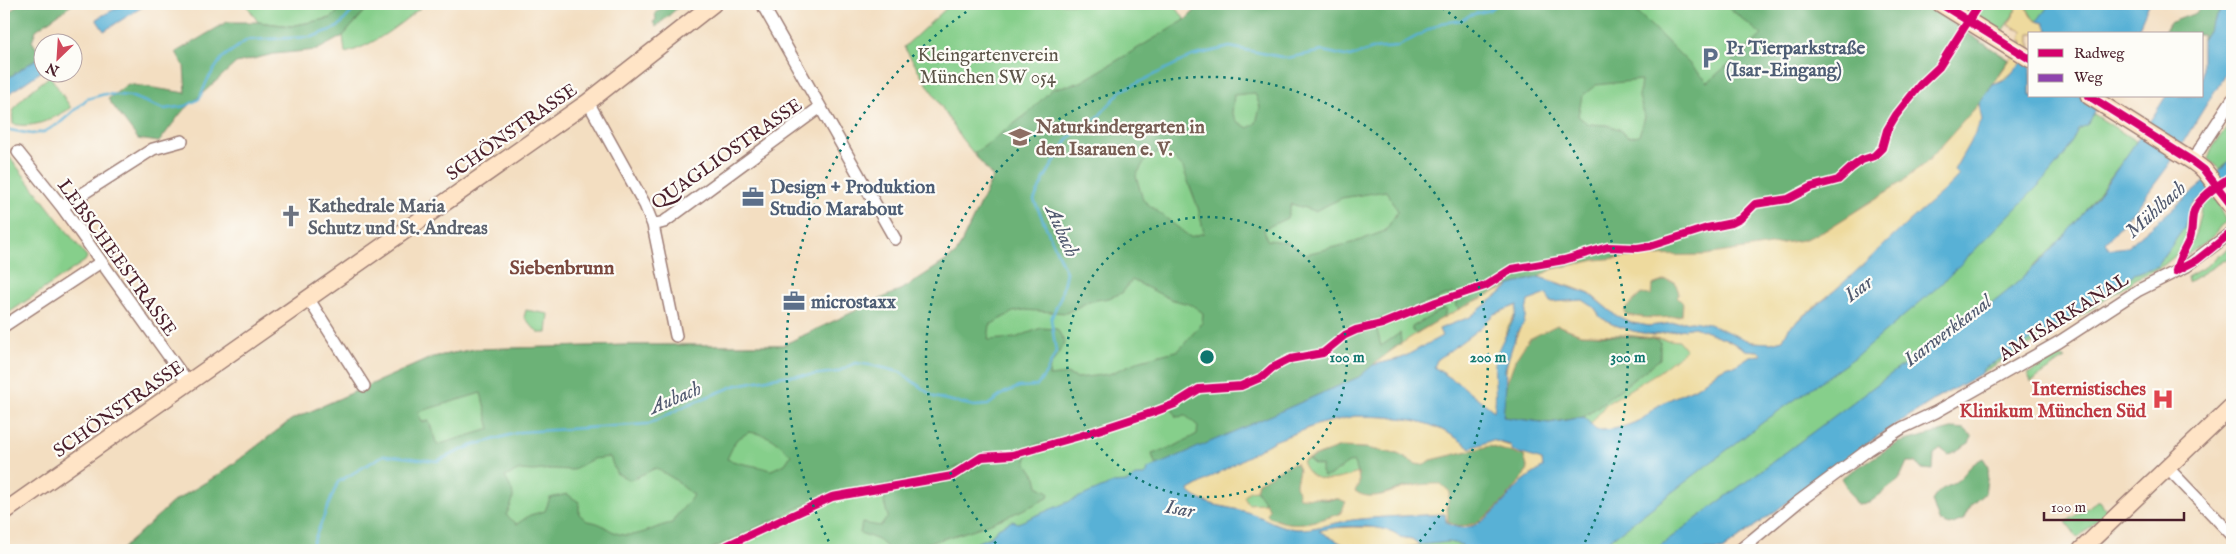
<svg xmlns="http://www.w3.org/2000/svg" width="2236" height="554" viewBox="0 0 2236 554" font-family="'IM FELL English',serif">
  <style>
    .green { fill: #86cf8b; stroke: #68775b }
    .forest { fill: #6cb277; stroke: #5b6851; fill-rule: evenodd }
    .sand { fill: #eeda9e; stroke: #9c7c64; fill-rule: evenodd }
    .water { fill: #59b1d6; stroke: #526880; fill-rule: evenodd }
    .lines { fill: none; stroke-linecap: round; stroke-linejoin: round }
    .stream { stroke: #59b1d6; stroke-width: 2.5 }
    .street-casing { stroke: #9e7e76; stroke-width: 14 }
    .secondary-casing { stroke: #9e7e76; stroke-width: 19 }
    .street { stroke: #fff; stroke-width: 11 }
    .secondary { stroke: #ffe4c6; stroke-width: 16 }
    .quiet { stroke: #8e44ad; stroke-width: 6; stroke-dasharray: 12 6; stroke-linecap: butt }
    .cycleway-casing { stroke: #fdfcf7; stroke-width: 11 }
    .cycleway { stroke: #d6006c; stroke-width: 8 }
    .ring { fill: none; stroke: #0f766e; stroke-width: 2.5; stroke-dasharray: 2.5 5 }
    .labels { text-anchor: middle; stroke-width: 4.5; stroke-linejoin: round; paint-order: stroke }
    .service-label { font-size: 19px; font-weight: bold; fill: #4e5e75; stroke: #fdfcf7; text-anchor: start }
    .park-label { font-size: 19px; fill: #5c5448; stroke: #fdfcf7 }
    .education-label { font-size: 19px; font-weight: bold; fill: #785e54; stroke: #fdfcf7; text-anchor: start }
    .street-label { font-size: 19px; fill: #4a1f2b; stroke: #fdfcf7 }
    .worship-label { font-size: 19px; font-weight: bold; fill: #5b616d; stroke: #fdfcf7; text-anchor: start }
    .health-label { font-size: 19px; font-weight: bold; fill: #be3a42; stroke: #fdfcf7; text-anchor: end }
    .water-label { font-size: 20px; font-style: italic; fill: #50596f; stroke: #fdfcf7 }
    .neighbourhood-label { font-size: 20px; font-weight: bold; fill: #7b483e; stroke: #fdfcf7 }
    .centre { fill: #0f766e; stroke: #fdfcf7; stroke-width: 2.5 }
    .ring-label { font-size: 15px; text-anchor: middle; font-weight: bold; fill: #0f766e; stroke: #fdfcf7; stroke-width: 4.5; stroke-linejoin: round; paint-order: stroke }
  </style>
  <rect width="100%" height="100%" fill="#fdfcf7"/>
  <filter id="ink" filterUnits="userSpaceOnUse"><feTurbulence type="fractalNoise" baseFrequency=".02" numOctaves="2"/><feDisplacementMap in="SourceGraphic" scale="10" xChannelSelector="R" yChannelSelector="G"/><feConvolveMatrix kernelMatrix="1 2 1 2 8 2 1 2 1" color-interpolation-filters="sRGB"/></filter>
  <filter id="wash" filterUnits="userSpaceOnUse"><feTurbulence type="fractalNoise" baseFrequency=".0096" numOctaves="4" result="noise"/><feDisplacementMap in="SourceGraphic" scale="20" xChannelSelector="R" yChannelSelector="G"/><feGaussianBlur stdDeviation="1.12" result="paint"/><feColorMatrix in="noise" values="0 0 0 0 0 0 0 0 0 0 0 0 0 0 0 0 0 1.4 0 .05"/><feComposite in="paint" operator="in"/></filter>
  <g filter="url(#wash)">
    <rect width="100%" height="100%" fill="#f3dec1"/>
    <!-- green -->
    <path class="green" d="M 246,4 L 346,4 L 331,18 L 291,26 L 258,22 Z
      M 371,4 L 425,4 C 401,23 376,45 345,53 L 343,36 Z
      M 951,4 L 1174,4 L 1185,20 L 1202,4 L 1922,4 L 2030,73 L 2030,96 L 2066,96 L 2137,142 L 2070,231 L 2004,296 L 1958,328 L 2046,331 L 2076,314 L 2134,274 L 2157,266 L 2184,228 L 2189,216 L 2190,226 L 2186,241 L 2175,256 L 2164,265 L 2136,279 L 2081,316 L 1934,400 L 1878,436 L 1722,550 L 121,550 L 173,502 L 223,472 L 291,420 L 433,357 L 475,349 L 629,345 L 783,345 L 907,287 L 956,254 L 993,177 L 961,138 L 904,47 Z
      M 1984,4 L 2013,4 L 2017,9 L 2002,31 L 1977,15 Z
      M 2028,4 L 2050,4 L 2036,23 L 2026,7 Z
      M 50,76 L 71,108 C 52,119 35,129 13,124 C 13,120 12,116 13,112 C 17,100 40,84 50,76 Z
      M 2232,119 L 2232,159 L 2219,169 L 2208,159 L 2211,150 Z
      M 4,150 L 87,257 L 85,261 L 4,316 Z
      M 2209,197 L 2216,200 L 2227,221 L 2218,228 L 2214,236 L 2184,257 L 2196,232 L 2202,205 Z
      M 2232,245 L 2232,256 L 2188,282 L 2187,277 L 2205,267 Z
      M 526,310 L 549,314 L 547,333 L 538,333 L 524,317 Z
      M 2059,356 L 2065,359 L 2031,382 L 2028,374 Z
      M 2097,501 L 2100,501 L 2107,511 L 2078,538 L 2066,522 Z"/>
    <!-- forest -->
    <path class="forest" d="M 19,4 L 73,4 L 36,30 L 32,41 L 41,56 L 4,81 L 4,16 Z
      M 346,4 L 371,4 L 343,36 L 317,50 L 274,54 L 236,63 L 181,113 L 159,142 L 138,139 L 108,99 L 128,84 L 186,93 L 184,66 L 176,52 L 227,22 L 258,22 L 291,26 L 331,18 Z
      M 666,4 L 682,4 L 656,27 L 653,22 L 656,20 L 655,13 Z
      M 1202,4 L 1629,4 L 1708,82 L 1762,35 L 1724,4 L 1922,4 L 2009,60 L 1979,104 L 1930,159 L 1902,182 L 1823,232 L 1803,240 L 1706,255 L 1616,258 L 1553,269 L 1539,277 L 1511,285 L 1461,310 L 1456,307 L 1457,302 L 1453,293 L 1375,322 L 1381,346 L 1400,333 L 1401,342 L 1359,377 L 1156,467 L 1152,454 L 1177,445 L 1197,434 L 1198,426 L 1186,416 L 1176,417 L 1169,402 L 1058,439 L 1009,452 L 987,452 L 939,476 L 826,495 L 709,550 L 121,550 L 173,502 L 223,472 L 291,420 L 433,357 L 475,349 L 629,345 L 783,345 L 906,287 L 956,254 L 993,177 L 974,154 L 1027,114 L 1052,89 L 1081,82 L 1185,20 ZM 1641,80 L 1639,97 L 1645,117 L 1639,135 L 1628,137 L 1621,130 L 1607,125 L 1588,124 L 1578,116 L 1582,96 L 1596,85 ZM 1255,93 L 1260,107 L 1256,123 L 1248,128 L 1237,121 L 1232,113 L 1234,95 ZM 1165,150 L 1183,168 L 1198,208 L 1204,233 L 1190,237 L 1143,200 L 1136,176 L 1147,157 ZM 1386,191 L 1398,211 L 1385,231 L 1355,242 L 1306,254 L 1287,242 L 1267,240 L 1264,229 L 1287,218 L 1291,204 L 1315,211 L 1342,198 ZM 1132,280 L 1170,299 L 1192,305 L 1203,313 L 1202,323 L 1179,350 L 1141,360 L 1109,374 L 1078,378 L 1066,374 L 1049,376 L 1050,367 L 1065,342 L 1057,329 L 1041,328 L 1015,338 L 988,340 L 990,325 L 1013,312 L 1024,310 L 1066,313 L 1090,301 L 1109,298 L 1122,293 ZM 481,393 L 490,429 L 437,445 L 429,421 L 422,422 L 418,412 ZM 749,432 C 770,435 776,440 791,455 L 785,464 L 771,470 C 756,465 742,465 727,459 L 736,440 ZM 610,457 L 616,473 L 630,480 L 656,468 L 674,479 L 693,495 C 687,506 678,511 672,523 C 654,526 638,539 619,534 C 604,529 605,523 587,521 L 579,514 L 579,502 L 567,494 L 550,498 L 545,511 L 530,515 L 517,524 L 506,515 C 516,497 515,495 505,477 L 520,470 L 533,471 L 552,469 L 572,470 L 593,459 Z
      M 2202,4 L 2225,4 L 2202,40 L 2202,34 L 2163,34 L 2169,23 L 2196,13 Z
      M 1666,280 L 1675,282 L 1683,303 L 1682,315 C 1667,319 1639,319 1625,314 L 1624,309 C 1638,297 1649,286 1666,280 Z
      M 1444,308 L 1447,310 L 1443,318 L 1416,333 L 1412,331 L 1412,327 Z
      M 1557,325 L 1581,334 L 1653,338 L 1660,342 L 1660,359 L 1584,417 L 1549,423 L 1503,417 C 1503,392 1509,358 1528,339 C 1535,333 1548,329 1557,325 Z
      M 1955,428 L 1965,429 L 1972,437 L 1969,443 L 1949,455 L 1941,449 L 1934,454 L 1933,470 L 1921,469 L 1916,462 L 1907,462 L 1899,480 L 1869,503 L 1857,504 L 1841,478 L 1897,443 Z
      M 1489,446 L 1524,456 L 1528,470 C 1513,491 1478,540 1448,522 L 1447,505 L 1449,492 C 1438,490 1426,486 1415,486 C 1394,485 1374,506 1355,491 L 1358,473 L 1353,461 C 1342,465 1337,475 1324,477 L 1321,472 L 1321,466 L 1314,464 L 1308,459 L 1340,447 L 1366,448 L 1398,454 L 1416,464 L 1424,465 L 1431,460 Z
      M 1028,453 L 1026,462 L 1036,477 L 1038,486 L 1049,492 L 1048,498 C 997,523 952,539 896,550 L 890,550 L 879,540 L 860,533 L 862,523 L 880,526 L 888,517 L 884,502 L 886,492 L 941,483 L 958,477 L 984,462 L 1008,459 Z
      M 1983,458 L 1989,467 L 1985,493 L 1970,506 L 1963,520 L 1950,525 L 1939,521 L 1932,501 C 1942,484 1947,490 1959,479 C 1969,470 1969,465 1983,458 Z
      M 1296,463 L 1299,470 L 1296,484 L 1322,500 L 1339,499 L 1347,502 L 1340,514 C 1316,521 1290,531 1267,515 L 1268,507 L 1256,490 L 1258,482 C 1274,475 1279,467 1296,463 Z"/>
    <!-- sand -->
    <path class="sand" d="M 2013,4 L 2028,4 L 2027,7 C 2030,18 2034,21 2044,23 L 2048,29 L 2046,34 L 2030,34 L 2030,56 C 2016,68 2010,78 1993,84 L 2023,41 L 2020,40 L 2022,31 L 2008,25 L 2017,9 Z
      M 1979,104 L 1983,121 L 1954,170 L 1959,175 L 1948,188 L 1915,216 L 1858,271 L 1789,328 L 1783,340 L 1771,343 L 1751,342 L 1692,321 L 1649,326 L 1632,323 L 1615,315 L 1590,294 L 1572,287 L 1539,277 L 1553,269 L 1596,260 L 1642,256 L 1706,255 L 1803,240 L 1823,232 L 1902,182 L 1930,159 ZM 1666,280 L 1675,282 L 1679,293 L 1677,297 L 1683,303 L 1682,315 C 1667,319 1639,319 1625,314 L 1625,309 L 1641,294 L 1651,295 L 1652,285 Z
      M 1511,285 L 1470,317 L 1439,329 L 1442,336 L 1402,358 L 1373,365 C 1414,331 1462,306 1511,285 Z
      M 1547,294 L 1550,302 L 1583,300 L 1595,308 L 1600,317 L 1612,324 L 1633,331 L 1653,335 L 1694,327 L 1726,339 L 1746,350 L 1758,351 L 1762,355 L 1750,356 L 1735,366 C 1720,363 1704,385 1691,390 C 1679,395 1665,401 1653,409 C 1650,411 1648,415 1645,417 C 1631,426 1612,431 1596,430 L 1591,424 L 1606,404 L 1660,371 L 1686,350 L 1679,341 L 1627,335 L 1581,334 L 1557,325 L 1529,339 L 1515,360 L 1506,385 C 1503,350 1523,333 1528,301 Z
      M 1518,305 L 1516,313 L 1506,331 L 1495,412 L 1461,385 L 1434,367 L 1437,360 L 1480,328 L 1494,314 Z
      M 1355,416 C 1405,417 1429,417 1471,448 L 1492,440 L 1510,446 L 1542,460 L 1543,467 C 1536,473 1527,477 1521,483 C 1505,499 1486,528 1460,528 C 1450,527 1447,523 1444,514 C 1414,516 1384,516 1353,520 C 1335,522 1314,531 1296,529 C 1280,528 1265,518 1249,513 C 1229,506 1205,507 1189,492 L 1189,490 L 1274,441 L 1319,424 ZM 1489,446 L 1524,456 L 1528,470 C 1513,491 1478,540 1448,522 L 1447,505 L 1450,492 L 1441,484 C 1432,484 1422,484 1413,486 C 1394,489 1372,504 1355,491 L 1359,483 L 1358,473 C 1338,480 1311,488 1302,461 L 1340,447 L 1366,448 L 1398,454 L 1416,464 L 1424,465 L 1431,460 ZM 1296,463 L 1299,470 L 1296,484 L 1299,497 L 1339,499 L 1346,502 L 1340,514 C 1316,521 1290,531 1267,515 L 1269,508 L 1265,503 L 1248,504 L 1244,497 L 1249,491 L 1256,490 L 1258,482 C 1274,475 1279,467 1296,463 Z
      M 1352,527 C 1366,528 1390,525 1400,537 L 1412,539 L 1420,545 L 1392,550 L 1353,550 L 1318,531 L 1328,528 Z"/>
    <!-- water -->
    <path class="water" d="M 124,4 L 147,4 L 104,31 L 96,19 Z
      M 2050,4 L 2149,4 L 2136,34 L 2046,34 L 2048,29 L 2044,23 L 2037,21 Z
      M 2225,4 L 2232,4 L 2232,63 L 2169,165 L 2139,205 L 2105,243 L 2110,249 L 2127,247 L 2232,159 L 2232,174 L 2191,205 L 2184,228 L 2157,266 L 2134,274 L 2076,314 L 1983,369 L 1982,373 L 1934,400 L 1878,436 L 1722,550 L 1654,550 L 1938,339 C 2038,284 2106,191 2166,96 L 2202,96 L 2202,40 Z
      M 42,55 L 42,71 L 4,97 L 4,81 Z
      M 2030,56 L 2030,96 L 2105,96 L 2087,125 L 2078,129 L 2065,155 L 2042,182 L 1939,286 L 1857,356 L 1766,420 L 1597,550 L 1462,550 L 1462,545 L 1449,542 L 1420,545 L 1412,539 L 1400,537 C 1388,523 1335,525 1319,531 L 1353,550 L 959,550 L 992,536 L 998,528 L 1012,521 L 1018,523 L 1113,483 L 1128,482 L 1135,476 L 1141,476 L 1147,473 L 1148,469 L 1359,377 L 1373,365 L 1402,358 L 1442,336 L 1439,329 L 1470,317 L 1511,285 L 1539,277 L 1589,294 L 1615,315 L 1632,323 L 1649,326 L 1692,321 L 1709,324 L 1751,342 L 1771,343 L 1783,340 L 1789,328 C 1834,294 1873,255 1914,217 C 1929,203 1945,191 1959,175 L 1954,170 L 1982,121 L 1979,104 L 1993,84 L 2007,79 L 2016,68 ZM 1547,294 L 1550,302 L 1583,300 L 1595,308 L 1600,317 L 1612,324 L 1633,331 L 1653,335 L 1694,327 L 1726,339 L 1746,350 L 1758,351 L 1762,355 L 1750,356 L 1735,366 C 1721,363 1704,385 1691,390 C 1679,395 1665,401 1653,409 C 1650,411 1648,415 1645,417 C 1631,426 1612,431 1596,430 L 1584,417 L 1549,423 L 1503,417 L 1506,385 L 1505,369 L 1517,332 L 1524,323 L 1528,301 ZM 1517,305 C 1516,323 1501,339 1496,356 C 1492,374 1498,394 1494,411 L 1461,385 L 1434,367 L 1437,360 L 1480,328 L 1494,314 ZM 1355,416 C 1405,417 1429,417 1471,448 L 1492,440 L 1510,445 L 1513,451 L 1542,460 L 1543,467 C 1536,473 1527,477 1521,483 C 1503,501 1475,543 1446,522 L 1445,514 C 1414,516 1384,516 1353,520 C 1335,522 1314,530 1297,529 C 1280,528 1265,518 1250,513 C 1229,506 1205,507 1189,492 L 1189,490 L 1274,441 L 1319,424 Z"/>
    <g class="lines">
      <!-- stream -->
      <path class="stream" d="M 4,129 L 32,134 L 44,132 L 60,123 L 87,99 L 105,94 L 130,96 L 164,109 L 186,106 L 199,99 L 208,79 L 222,58 L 247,40 L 312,37 L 338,27 L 359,4
        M 310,550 L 338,482 L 384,455 L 437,461 L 471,446 L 520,432 L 649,424 L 687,405 L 737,385 L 783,376 L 811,375 L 837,372 L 855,363 L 871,365 L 900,372 L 934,397 L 974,406 L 988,405 L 1004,393 L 1019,387 L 1037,386 L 1046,373 L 1056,352 L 1051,319 L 1061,296 L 1066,272 L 1034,200 L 1045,177 L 1068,139 L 1079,129 L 1098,117 L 1121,91 L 1192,56 L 1230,47 L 1287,58 L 1323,51 L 1350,57 L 1372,49 L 1397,47 L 1441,23 L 1462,20 L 1470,15 L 1490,10 L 1498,4"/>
    </g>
  </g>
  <g filter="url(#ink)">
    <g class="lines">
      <!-- street casing -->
      <g class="street-casing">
        <path id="street" d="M 762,4 L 895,239
          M 588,102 L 645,205 L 653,225 L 676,336
          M 18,152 L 62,207 L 188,383
          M 2192,161 L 2232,100
          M 62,207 L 153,149 L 182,141
          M 653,225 L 664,222 L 819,108
          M 308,298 L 364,386
          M 4,326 L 101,262
          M 2168,468 L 2232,535
          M 1740,550 L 1798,502 L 1868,450 L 1902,428 L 1936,412 L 2059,342 L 2139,290 L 2187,266 L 2232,232"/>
      </g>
      <!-- secondary casing -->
      <g class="secondary-casing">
        <path id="secondary" d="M 1941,4 L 2030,59
          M 2089,96 L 2192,161 L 2204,170 L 2232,206
          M 4,512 L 588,102 L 713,4
          M 2081,550 L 2232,406"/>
      </g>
      <!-- street -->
      <use href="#street" class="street"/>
      <!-- secondary -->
      <use href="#secondary" class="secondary"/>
      <!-- quiet -->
      <path class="quiet" d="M 4,7 L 7,4"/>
      <!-- cycleway casing -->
      <g class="cycleway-casing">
        <path id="cycleway" d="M 1941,4 L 2030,59
          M 2089,96 L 2192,161 L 2204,170 L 2232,206
          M 2176,271 C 2178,258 2185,250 2190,238 C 2193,229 2191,220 2194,211 C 2199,197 2220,184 2232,176
          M 2176,271 L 2197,260 L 2232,232
          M 717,550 L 832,497 L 952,476 L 982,457 L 1012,455 L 1080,436 L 1154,412 L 1175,404 L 1199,389 L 1241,386 L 1262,377 L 1272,368 L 1290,359 L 1323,353 L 1345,335 L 1356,330 L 1382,324 L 1436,302 L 1485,286 L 1512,269 L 1564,260 L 1608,247 L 1637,248 L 1650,246 L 1707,228 L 1732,223 L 1740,219 L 1755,204 L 1788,199 L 1811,187 L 1838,180 L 1851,168 L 1862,160 L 1874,156 L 1882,148 L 1887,130 L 1896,115 L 1920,85 L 1939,67 L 1979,4"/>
      </g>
      <!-- cycleway -->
      <use href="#cycleway" class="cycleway"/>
    </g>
  </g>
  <!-- distance rings -->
  <g class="ring">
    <circle cx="1207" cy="357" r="140"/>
    <path d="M1001 549A281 281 0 1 1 1413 549"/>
    <path d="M832 548A421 421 0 0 1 978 4M1436 4A421 421 0 0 1 1582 548"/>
  </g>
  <!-- icons -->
  <defs>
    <g id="parking-bare" transform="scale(1.725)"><path d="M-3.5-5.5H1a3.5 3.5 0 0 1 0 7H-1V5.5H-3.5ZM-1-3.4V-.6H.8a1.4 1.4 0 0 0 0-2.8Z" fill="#5c6f8a" stroke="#fdfcf7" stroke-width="2.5" paint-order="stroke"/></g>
    <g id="school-bare" transform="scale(1.725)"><path d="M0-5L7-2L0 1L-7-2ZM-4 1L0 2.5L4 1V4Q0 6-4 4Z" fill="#8d6e63" stroke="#fdfcf7" stroke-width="2.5" paint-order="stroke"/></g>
    <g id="office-bare" transform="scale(1.725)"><path d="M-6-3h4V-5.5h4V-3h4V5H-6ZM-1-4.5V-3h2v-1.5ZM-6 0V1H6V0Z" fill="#5c6f8a" stroke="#fdfcf7" stroke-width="2.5" paint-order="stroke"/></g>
    <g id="church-bare" transform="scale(1.725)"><path d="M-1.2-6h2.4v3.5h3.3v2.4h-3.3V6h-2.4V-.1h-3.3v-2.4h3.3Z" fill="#6b7280" stroke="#fdfcf7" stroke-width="2.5" paint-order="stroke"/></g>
    <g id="hospital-bare" transform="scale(1.725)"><path d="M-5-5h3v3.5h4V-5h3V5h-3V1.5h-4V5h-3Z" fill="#e0444e" stroke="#fdfcf7" stroke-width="2.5" paint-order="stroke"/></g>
  </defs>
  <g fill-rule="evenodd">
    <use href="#parking-bare" x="1710" y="58"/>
    <use href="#school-bare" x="1020" y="137"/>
    <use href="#office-bare" x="753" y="197"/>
    <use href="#church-bare" x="291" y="216"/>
    <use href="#office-bare" x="794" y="301"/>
    <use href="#hospital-bare" x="2163" y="399"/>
  </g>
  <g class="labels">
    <!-- service labels -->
    <g class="service-label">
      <text x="1726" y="54">P1 Tierparkstraße<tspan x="1726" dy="22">(Isar-Eingang)</tspan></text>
      <text x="770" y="193">Design + Produktion<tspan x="770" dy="22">Studio Marabout</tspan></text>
      <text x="811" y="308">microstaxx</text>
    </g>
    <!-- park labels -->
    <g class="park-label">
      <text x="988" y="61">Kleingartenverein<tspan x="988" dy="22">München SW 054</tspan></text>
    </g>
    <!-- education labels -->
    <g class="education-label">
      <text x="1036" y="133">Naturkindergarten in<tspan x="1036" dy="22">den Isarauen e. V.</tspan></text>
    </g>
    <!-- street labels -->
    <g class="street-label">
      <text transform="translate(511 131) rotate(-35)" y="7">SCHÖNSTRASSE</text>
      <text transform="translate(726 153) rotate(-35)" y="7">QUAGLIOSTRASSE</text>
      <text transform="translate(118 257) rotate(54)" y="7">LEBSCHEESTRASSE</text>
      <text transform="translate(2063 316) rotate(-32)" y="7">AM ISARKANAL</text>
      <text transform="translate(118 408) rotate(-35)" y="7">SCHÖNSTRASSE</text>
    </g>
    <!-- worship labels -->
    <g class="worship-label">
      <text x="308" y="212">Kathedrale Maria<tspan x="308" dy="22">Schutz und St. Andreas</tspan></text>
    </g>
    <!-- health labels -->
    <g class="health-label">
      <text x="2146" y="395">Internistisches<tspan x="2146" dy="22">Klinikum München Süd</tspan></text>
    </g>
    <!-- water labels -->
    <g class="water-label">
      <text transform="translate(2155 209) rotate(-42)" y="7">Mühlbach</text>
      <text transform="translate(1063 231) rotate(66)" y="7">Aubach</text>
      <text transform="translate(1858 288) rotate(-36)" y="7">Isar</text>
      <text transform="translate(1947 330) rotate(-37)" y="7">Isarwerkkanal</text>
      <text transform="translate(675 397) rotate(-23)" y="7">Aubach</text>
      <text transform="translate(1180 508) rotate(10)" y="7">Isar</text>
    </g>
    <!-- neighbourhood labels -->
    <g class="neighbourhood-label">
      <text x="562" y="274">Siebenbrunn</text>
    </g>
  </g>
  <circle cx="1207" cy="357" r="8" class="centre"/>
  <g class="ring-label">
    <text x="1347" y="362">100 m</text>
    <text x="1488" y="362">200 m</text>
    <text x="1628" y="362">300 m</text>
  </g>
  <!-- margin -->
  <rect width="2236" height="554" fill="none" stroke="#fdfcf7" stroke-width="20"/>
  <!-- legend -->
  <rect x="2028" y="32" width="175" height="65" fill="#fdfcf7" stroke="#b5a4a5"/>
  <rect x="2038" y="49" width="25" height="8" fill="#d6006c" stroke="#b5a4a5"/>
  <text x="2074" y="58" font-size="15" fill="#4a1f2b">Radweg</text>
  <rect x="2038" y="74" width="25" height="8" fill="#8e44ad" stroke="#b5a4a5"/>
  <text x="2074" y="82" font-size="15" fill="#4a1f2b">Weg</text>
  <!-- north arrow -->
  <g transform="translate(58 58) rotate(205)"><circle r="24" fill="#fdfcf7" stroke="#b5a4a5"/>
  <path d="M0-4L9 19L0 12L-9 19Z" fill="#d1495b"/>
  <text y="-8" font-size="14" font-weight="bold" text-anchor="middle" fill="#4a1f2b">N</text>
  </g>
  <!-- scale -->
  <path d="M2044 512v8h140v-8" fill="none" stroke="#4a1f2b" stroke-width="2.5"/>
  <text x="2051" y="512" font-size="15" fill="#4a1f2b" stroke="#fdfcf7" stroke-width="4" paint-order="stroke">100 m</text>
</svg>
